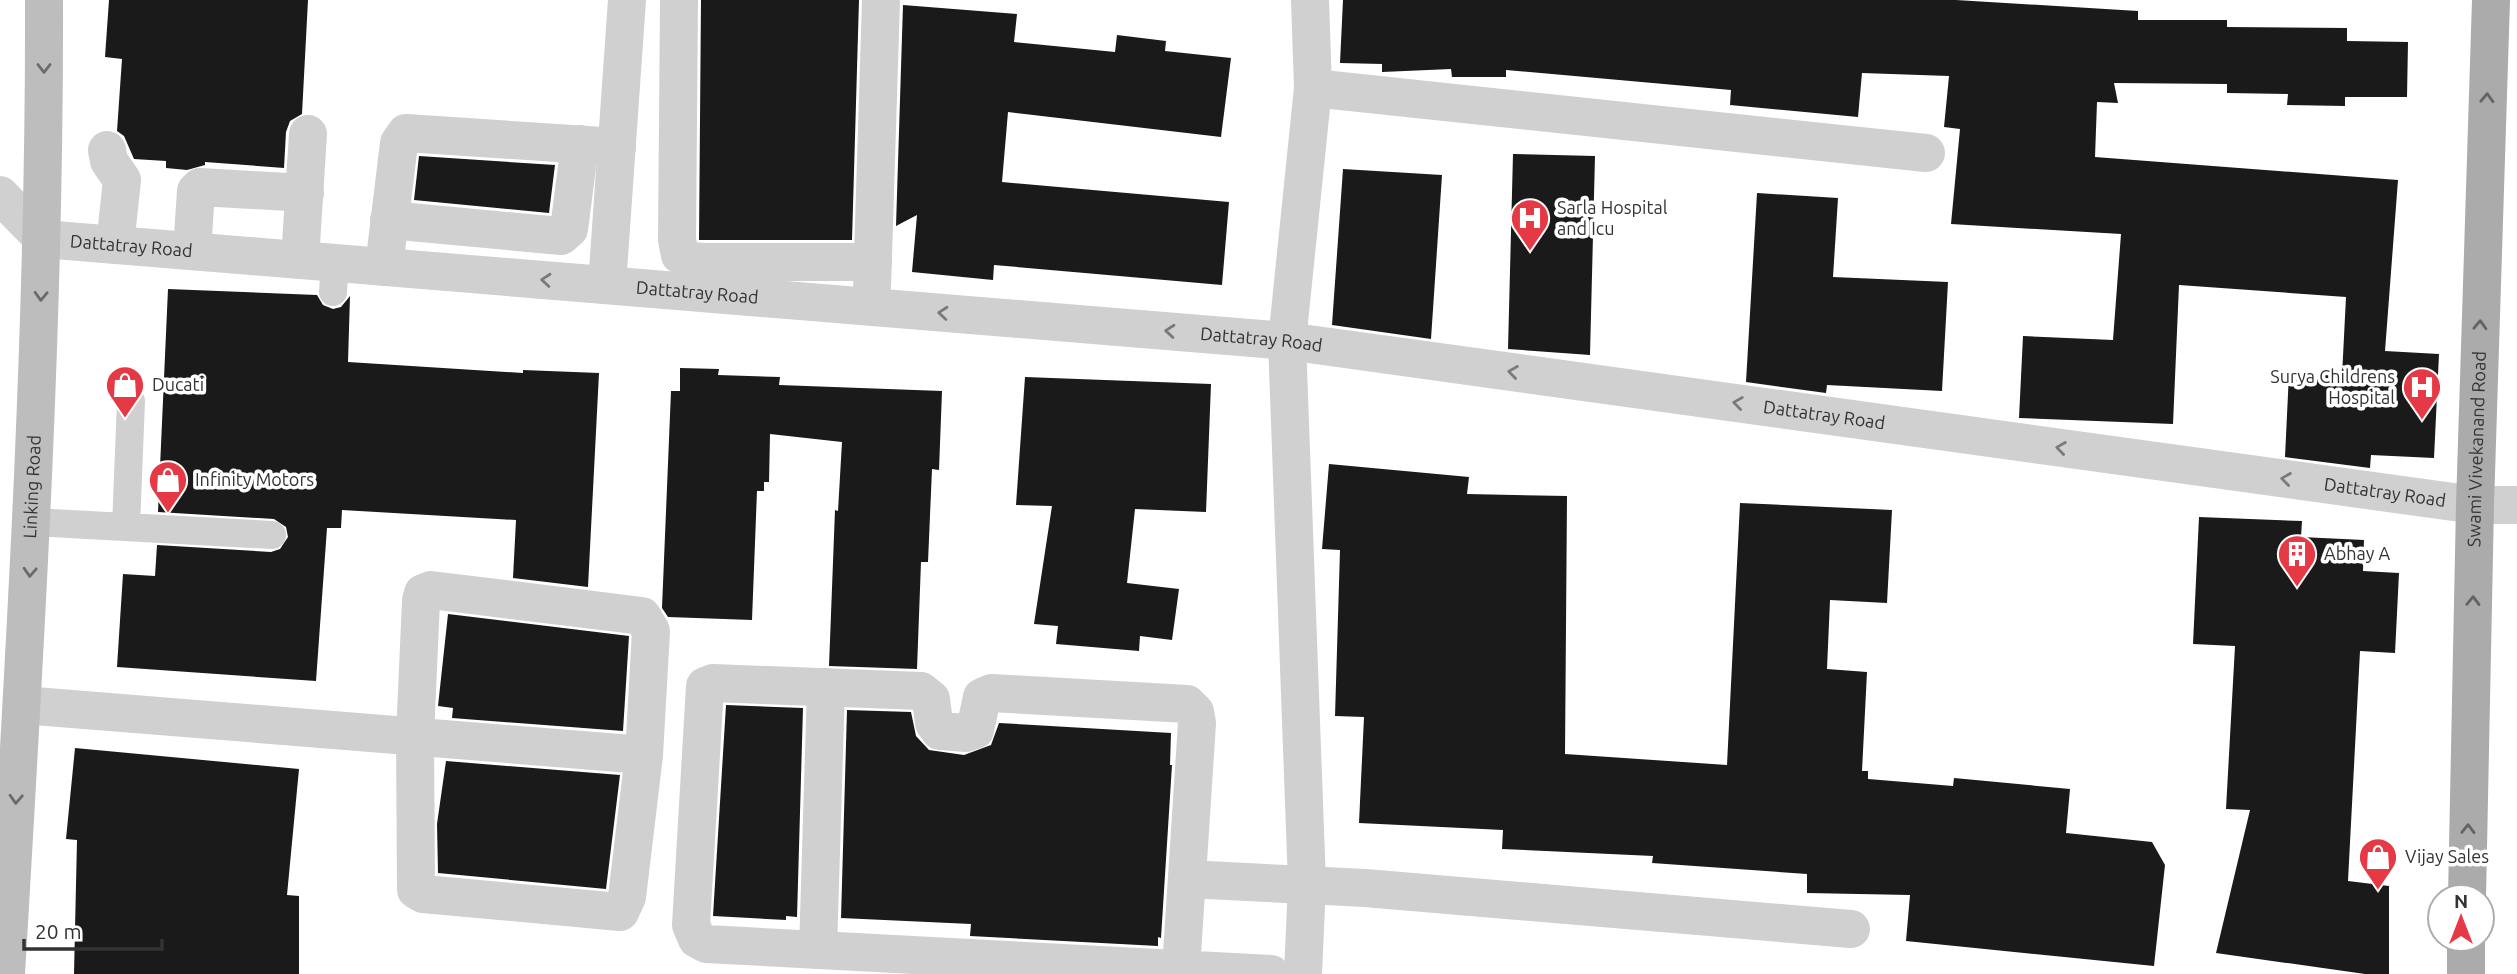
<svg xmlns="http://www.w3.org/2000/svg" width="2517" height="974" viewBox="0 0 2517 974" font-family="Ubuntu,sans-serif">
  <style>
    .building { fill: #1a1a1a }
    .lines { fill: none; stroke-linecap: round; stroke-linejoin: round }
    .lane { stroke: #d0d0d0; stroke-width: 28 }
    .street { stroke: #d0d0d0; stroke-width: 38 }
    .secondary { stroke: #bdbdbd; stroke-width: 38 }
    .primary { stroke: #ababab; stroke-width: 38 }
    .oneway { stroke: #6a6a6a }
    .oneway2 { stroke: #636363 }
    .oneway3 { stroke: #7a7a7a }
    .labels { text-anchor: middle; stroke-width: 7; stroke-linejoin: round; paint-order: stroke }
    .poi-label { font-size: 18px; fill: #333; stroke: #fff; text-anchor: start }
    .street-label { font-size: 18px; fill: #333; stroke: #fff }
  </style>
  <rect width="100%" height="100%" fill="#fff"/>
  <!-- building -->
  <path class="building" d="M 109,0 L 308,0 L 302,114 L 290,121 L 286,132 L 284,168 L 205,162 L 205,165 L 187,170 L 166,168 L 166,161 L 134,159 L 124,136 L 117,131 L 122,59 L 105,57 Z
    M 701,0 L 859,0 L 852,240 L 699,240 Z
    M 1343,0 L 1956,0 L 2138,11 L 2138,20 L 2227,20 L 2227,27 L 2347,28 L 2347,41 L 2408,42 L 2407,97 L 2345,97 L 2345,106 L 2287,105 L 2288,94 L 2227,93 L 2227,84 L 2114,83 L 2118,103 L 2097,102 L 2095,157 L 2398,180 L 2385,351 L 2439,354 L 2434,458 L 2371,455 L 2370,468 L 2285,457 L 2289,373 L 2342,376 L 2346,297 L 2179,285 L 2173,424 L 2019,418 L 2023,336 L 2113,340 L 2121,234 L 1951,224 L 1960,129 L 1944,127 L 1949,76 L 1862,73 L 1858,117 L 1730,105 L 1731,90 L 1506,70 L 1506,77 L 1452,77 L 1451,69 L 1382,72 L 1382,64 L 1340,63 Z
    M 903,5 L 1017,14 L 1014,42 L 1115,52 L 1117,35 L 1166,41 L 1165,51 L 1231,58 L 1221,137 L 1008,112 L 1002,182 L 1229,202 L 1222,285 L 994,265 L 993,280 L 912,272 L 917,215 L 896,226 Z
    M 1513,154 L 1595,156 L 1590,355 L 1508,349 Z
    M 419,156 L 555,165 L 549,213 L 414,200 Z
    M 1343,169 L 1442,175 L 1431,339 L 1332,325 Z
    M 1757,193 L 1838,198 L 1833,277 L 1948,282 L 1942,391 L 1827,385 L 1826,393 L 1746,382 Z
    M 168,289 L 317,295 L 323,305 L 333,309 L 341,307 L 350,296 L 348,362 L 523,373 L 523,370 L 599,373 L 588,587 L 513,578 L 516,520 L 342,510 L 341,528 L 327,528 L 316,681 L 117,667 L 123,574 L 155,576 L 157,545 L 271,552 L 280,549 L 288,537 L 286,527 L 274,519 L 158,512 Z
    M 680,368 L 719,369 L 718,375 L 780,377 L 779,385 L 942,391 L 939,470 L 932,469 L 928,562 L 921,562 L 917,669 L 829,666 L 835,510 L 838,511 L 842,442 L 770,434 L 769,482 L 764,482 L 764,491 L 757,491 L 752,620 L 668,617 L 662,608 L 671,391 L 680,391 Z
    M 1025,377 L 1211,384 L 1206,512 L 1135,509 L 1127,583 L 1179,589 L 1172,640 L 1140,636 L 1139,651 L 1056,644 L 1058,626 L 1034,624 L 1052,506 L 1016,505 Z
    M 1329,464 L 1469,477 L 1467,494 L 1567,496 L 1565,754 L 1727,765 L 1740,503 L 1892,510 L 1887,603 L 1830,600 L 1827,669 L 1867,672 L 1862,771 L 1868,771 L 1868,779 L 1953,786 L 1954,778 L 2070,789 L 2066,833 L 2152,842 L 2165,865 L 2154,966 L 1906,941 L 1910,895 L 1807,893 L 1807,874 L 1652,863 L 1653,856 L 1502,849 L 1503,830 L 1359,823 L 1364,717 L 1335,716 L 1340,550 L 1322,549 Z
    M 2199,517 L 2302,521 L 2301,537 L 2364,540 L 2363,571 L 2399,573 L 2395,653 L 2360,651 L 2348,881 L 2389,886 L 2389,974 L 2365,974 L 2216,953 L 2250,810 L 2226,809 L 2235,646 L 2193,644 Z
    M 448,614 L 629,636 L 623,731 L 452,718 L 453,708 L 438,706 Z
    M 726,705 L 803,708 L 797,917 L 786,916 L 786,920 L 713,916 Z
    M 847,710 L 911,712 L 916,736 L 929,750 L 964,755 L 991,745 L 999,723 L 1171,733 L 1170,765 L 1172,765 L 1161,938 L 1158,937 L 1158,946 L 970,936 L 971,924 L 841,918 Z
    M 75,748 L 299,769 L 287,895 L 299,896 L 299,974 L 74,974 L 77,840 L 66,839 Z
    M 446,761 L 620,775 L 606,889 L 438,873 L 437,824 Z"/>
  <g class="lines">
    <!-- lane -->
    <path class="lane" d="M 333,292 L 335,263
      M 33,522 L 272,535
      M 126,527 L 131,401"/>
    <!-- street -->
    <g class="street">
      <path d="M 679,0 L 677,240 L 680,255 L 690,261 L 706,262 L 873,262"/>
      <path d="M 1313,88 L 1926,153"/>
      <path d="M 107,150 L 109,161 L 122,180 L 115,245"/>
      <path id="s1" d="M 0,195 L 43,239 L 1287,341 L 2475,505 L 2517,505"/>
      <path d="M 389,220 L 561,236 L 569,229 L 580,144"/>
      <path d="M 192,251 L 196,191 L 200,187 L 305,193"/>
      <path d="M 300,260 L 308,134"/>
      <path d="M 384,267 L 399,143 L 406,133 L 617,147"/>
      <path d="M 607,285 L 627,0"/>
      <path d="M 872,288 L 881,0"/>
      <path d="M 431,590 L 642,616 L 651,631 L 644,755 L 627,897 L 620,912 L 423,894 L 416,890 L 415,736 L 421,601 L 423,593 Z"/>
      <path d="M 22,705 L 644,755"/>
      <path d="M 1187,879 L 1365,888 L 1851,929"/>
      <path d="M 818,950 L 826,687"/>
      <path d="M 1181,969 L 1197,723 L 1195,712 L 1187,704 L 991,693 L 982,697 L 975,730 L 966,733 L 940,731 L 934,723 L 931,699 L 921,691 L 713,683 L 705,686 L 691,925 L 697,939 L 706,944 L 1271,974"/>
      <path d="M 1303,974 L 1307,884 L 1287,341 L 1313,88 L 1310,0"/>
    </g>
    <!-- secondary -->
    <path class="secondary" id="s2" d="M 6,974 C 25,649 45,325 44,0"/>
    <!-- primary -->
    <g class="primary">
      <path id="s3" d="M 2467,897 L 2475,505 L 2491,0"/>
      <path d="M 2466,974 L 2466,939"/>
    </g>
  </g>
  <!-- one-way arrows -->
  <defs><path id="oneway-chevron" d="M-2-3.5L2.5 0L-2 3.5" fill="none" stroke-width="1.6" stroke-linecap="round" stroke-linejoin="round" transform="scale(1.75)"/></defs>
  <g class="oneway">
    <use href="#oneway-chevron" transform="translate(44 68) rotate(90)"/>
    <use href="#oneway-chevron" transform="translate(41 296) rotate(92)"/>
    <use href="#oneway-chevron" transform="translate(30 572) rotate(93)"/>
    <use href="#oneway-chevron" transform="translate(16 799) rotate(93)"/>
  </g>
  <g class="oneway2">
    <use href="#oneway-chevron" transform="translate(2487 98) rotate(-88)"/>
    <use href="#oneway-chevron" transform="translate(2480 325) rotate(-88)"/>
    <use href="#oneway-chevron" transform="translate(2473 601) rotate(-89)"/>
    <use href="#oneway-chevron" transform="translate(2468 829) rotate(-89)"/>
  </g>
  <g class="oneway3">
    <use href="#oneway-chevron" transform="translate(546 280) rotate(-175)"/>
    <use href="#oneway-chevron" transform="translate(943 313) rotate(-175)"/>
    <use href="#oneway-chevron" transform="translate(1170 331) rotate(-175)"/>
    <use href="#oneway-chevron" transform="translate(1513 372) rotate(-172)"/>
    <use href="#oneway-chevron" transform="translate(1738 403) rotate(-172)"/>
    <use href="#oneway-chevron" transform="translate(2061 448) rotate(-172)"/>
    <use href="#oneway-chevron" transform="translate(2286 479) rotate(-172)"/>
  </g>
  <!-- icons -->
  <defs>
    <g id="hospital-pin" transform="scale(2.0125)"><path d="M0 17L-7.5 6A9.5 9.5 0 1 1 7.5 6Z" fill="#e63946" stroke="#fff"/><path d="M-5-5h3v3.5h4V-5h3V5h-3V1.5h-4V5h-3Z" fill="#fff"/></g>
    <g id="shop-pin" transform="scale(2.0125)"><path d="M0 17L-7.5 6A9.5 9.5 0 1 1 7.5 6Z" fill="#e63946" stroke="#fff"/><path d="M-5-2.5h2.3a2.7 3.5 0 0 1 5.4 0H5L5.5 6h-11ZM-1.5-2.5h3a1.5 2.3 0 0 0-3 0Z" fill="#fff"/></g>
    <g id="building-pin" transform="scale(2.0125)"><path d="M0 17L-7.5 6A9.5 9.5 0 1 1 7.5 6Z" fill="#e63946" stroke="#fff"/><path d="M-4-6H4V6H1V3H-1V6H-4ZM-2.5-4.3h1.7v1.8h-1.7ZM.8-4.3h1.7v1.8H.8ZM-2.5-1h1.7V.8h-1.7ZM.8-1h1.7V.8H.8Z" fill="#fff"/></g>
  </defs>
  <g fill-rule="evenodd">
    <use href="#hospital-pin" x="1530" y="218"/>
    <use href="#shop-pin" x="125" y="385"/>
    <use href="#hospital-pin" x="2422" y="387"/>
    <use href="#shop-pin" x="168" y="480"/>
    <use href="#building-pin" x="2297" y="554"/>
    <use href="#shop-pin" x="2378" y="857"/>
  </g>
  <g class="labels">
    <!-- poi labels -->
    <g class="poi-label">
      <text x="1557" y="214">Sarla Hospital<tspan x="1557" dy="21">and Icu</tspan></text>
      <text x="2395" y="383" text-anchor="end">Surya Childrens<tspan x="2395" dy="21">Hospital</tspan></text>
      <text x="152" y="391">Ducati</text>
      <text x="195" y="486">Infinity Motors</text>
      <text x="2324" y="560">Abhay A</text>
      <text x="2405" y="863">Vijay Sales</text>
    </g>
    <!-- street labels -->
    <g class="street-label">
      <text dy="6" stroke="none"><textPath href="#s1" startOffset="150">Dattatray Road</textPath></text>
      <text dy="6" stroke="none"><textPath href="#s1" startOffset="718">Dattatray Road</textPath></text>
      <text dy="6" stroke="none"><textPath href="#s1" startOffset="1284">Dattatray Road</textPath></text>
      <text dy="6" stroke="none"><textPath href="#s1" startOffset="1852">Dattatray Road</textPath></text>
      <text dy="6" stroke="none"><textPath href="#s3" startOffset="448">Swami Vivekanand Road</textPath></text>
      <text dy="6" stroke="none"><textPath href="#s2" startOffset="488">Linking Road</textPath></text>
      <text dy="6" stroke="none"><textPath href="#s1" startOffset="2418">Dattatray Road</textPath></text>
    </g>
  </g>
  <!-- north arrow -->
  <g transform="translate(2461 918)"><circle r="33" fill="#ffffff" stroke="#adadad" stroke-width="2"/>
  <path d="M0-5L12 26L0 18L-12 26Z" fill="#e63946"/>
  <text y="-10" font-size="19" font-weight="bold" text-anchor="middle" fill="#333333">N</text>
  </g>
  <!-- scale -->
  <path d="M24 939v10h138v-10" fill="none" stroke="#333333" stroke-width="3.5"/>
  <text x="35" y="939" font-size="21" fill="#333333" stroke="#ffffff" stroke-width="5" paint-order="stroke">20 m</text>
</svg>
